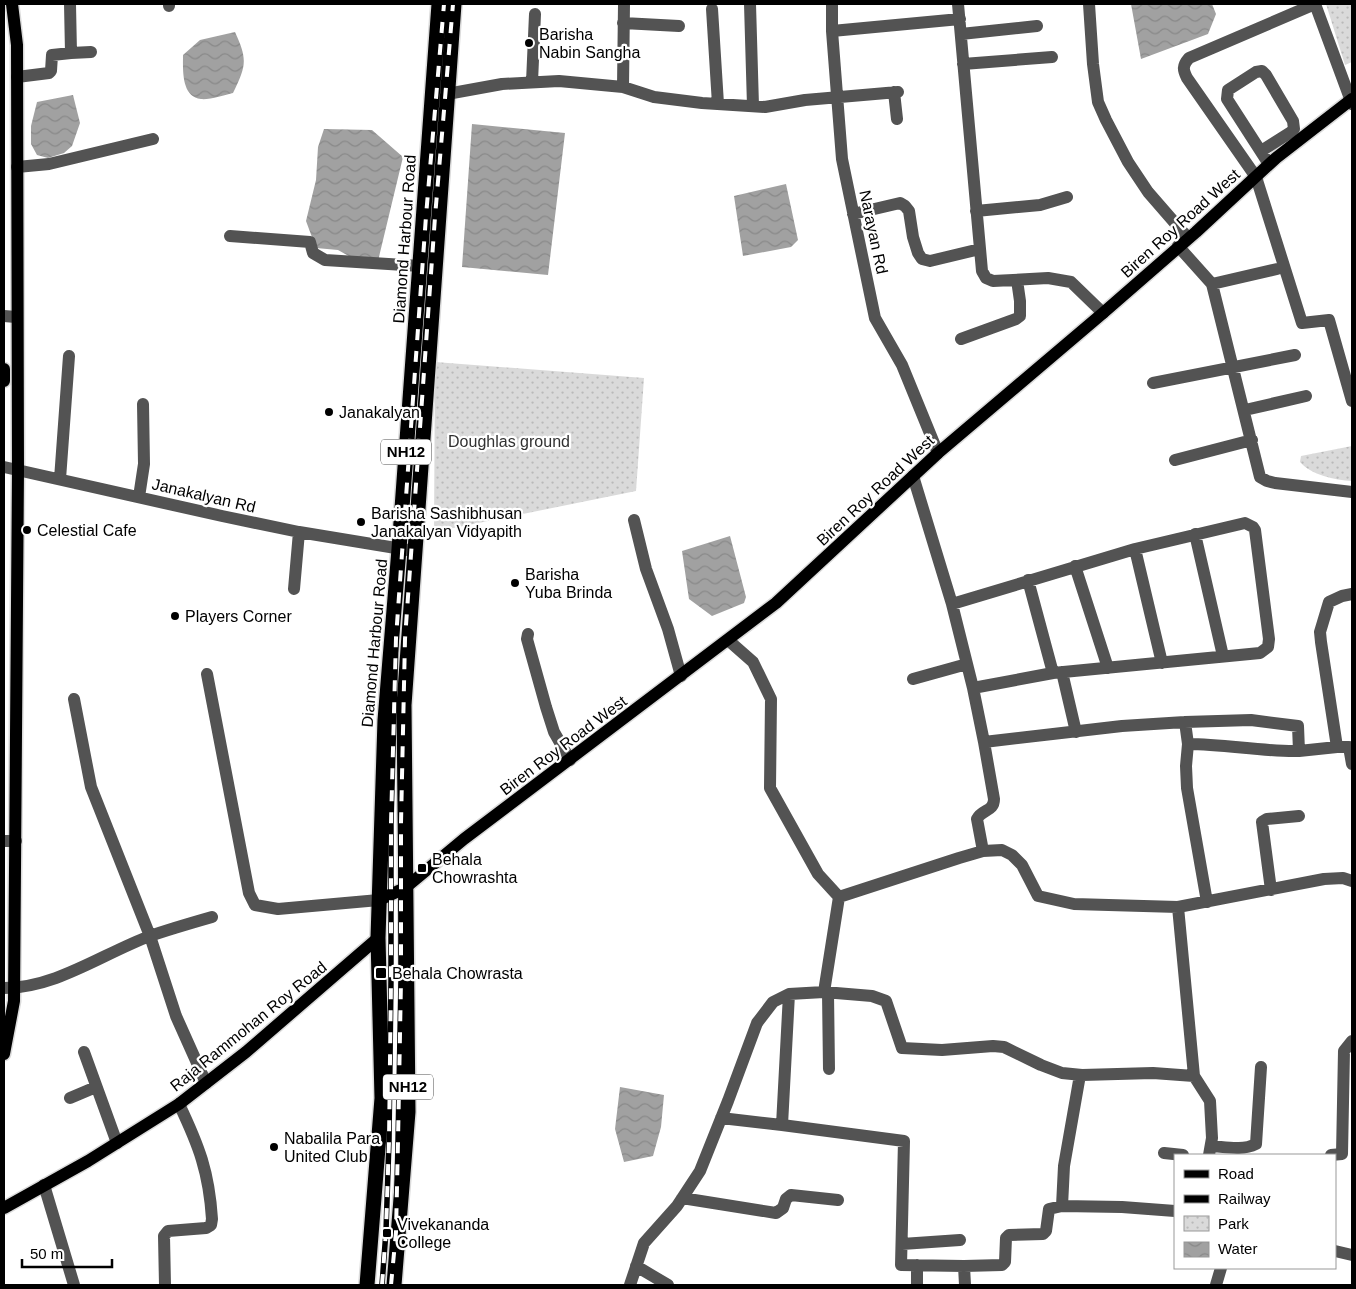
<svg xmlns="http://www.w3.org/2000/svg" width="1356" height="1289" viewBox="0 0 1356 1289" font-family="Helvetica,sans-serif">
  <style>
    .park { fill: url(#park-dots) }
    .water { fill: url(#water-waves) }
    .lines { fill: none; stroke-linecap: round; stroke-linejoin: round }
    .major-casing { stroke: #dbdbdb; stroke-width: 15 }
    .highway-casing { stroke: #dbdbdb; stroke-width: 18 }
    .minor { stroke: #535353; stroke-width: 12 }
    .major { stroke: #000; stroke-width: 12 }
    .highway { stroke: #000; stroke-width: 15 }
    .rail-casing { stroke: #000; stroke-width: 5.5 }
    .rail { stroke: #fff; stroke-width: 4; stroke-dasharray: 11; stroke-linecap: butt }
    .poi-dot { fill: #000; stroke: #fff; stroke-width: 2 }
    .labels { text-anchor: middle; stroke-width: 4.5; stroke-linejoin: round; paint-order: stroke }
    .shield { fill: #fff; stroke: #4c4c4c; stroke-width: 1 }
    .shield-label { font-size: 15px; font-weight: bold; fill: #000 }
    .poi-label { font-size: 16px; fill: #000; stroke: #fff; text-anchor: start }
    .street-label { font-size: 16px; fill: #000; stroke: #fff }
    .park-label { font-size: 16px; fill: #313131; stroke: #fff }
  </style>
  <defs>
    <pattern id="park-dots" width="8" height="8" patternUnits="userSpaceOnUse" patternTransform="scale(1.25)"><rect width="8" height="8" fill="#dadada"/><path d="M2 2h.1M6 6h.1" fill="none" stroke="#b9b9b9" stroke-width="1.8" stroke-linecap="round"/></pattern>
    <pattern id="water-waves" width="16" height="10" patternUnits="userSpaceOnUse" patternTransform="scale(1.25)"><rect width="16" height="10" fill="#a1a1a1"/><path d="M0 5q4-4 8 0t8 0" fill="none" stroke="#898989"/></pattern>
  </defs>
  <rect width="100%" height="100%" fill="#fff"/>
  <!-- park -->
  <path class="park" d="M 1326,4 L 1352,4 L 1352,62 L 1345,65 Z
    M 435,362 L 644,378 L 636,491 L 434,532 Z
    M 1352,446 L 1352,481 C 1335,480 1311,475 1300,462 L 1301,456 Z"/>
  <!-- water -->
  <path class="water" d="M 1131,4 L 1212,4 L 1216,14 L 1208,34 L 1141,59 Z
    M 235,32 C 248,60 246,66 233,93 C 225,95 209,100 201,99 C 181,97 183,69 183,55 L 200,40 Z
    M 73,95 L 80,123 L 72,146 L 64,153 L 48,158 L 37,155 L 31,144 L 31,126 L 37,102 Z
    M 472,124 L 565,133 L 548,275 L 462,267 Z
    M 324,129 L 372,130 L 403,157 L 378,261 L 354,259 L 338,250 L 316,248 L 306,221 L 316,180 L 318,147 Z
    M 786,184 L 798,240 L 791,247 L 743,256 L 734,196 Z
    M 730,536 L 746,597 L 744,603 L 712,616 L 689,599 L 682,551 Z
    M 620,1087 L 664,1095 L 661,1127 L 653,1156 L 624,1162 L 615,1129 Z"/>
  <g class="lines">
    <!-- major casing -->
    <g class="major-casing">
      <path id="major" d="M 4,369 L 4,381
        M 379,900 L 405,888 L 464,839 L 776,603 L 938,453 L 1103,313 L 1196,232 L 1276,158 L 1352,99
        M 4,1054 L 14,1001 L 18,470 L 17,45 L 12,4
        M 4,1208 L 88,1161 L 179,1104 L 246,1052 L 378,938"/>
    </g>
    <!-- highway casing -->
    <g class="highway-casing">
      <path id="highway" d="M 367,1285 L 382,1098 L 378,938 L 385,720 L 399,549 L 439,4
        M 394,1285 L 408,1112 L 404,705 L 454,4"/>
    </g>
    <!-- minor -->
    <path class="minor" d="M 750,4 L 753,106
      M 832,4 L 832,31 L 842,159 L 875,318 L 902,365 L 938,453
      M 958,4 L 982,271 L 986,278 L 993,281 L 1048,278 L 1071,282 L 1103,313
      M 1089,4 L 1093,64 L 1098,102 L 1106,120 L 1128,162 L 1148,192 L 1188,238
      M 1315,4 L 1189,58 C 1182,66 1183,70 1187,78 L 1256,177 L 1302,323 L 1329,320 L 1352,401
      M 1315,4 L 1352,104
      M 169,6 L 169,4
      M 712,9 L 718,104
      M 623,23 L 679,26
      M 832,31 L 960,19
      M 961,34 L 1037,26
      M 71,53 L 91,52
      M 963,64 L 1052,57
      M 17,77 L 49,73 L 51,71 L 52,55 L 71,53 L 70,4
      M 532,82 L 535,14
      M 623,87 L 624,4
      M 894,92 L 897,119
      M 447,94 L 502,84 L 559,81 L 623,87 L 654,97 L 702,103 L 765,107 L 805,100 L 898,92
      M 1261,151 L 1291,132 L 1294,129 L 1293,121 L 1266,75 L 1262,71 L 1256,72 L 1228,90 L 1227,99 L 1265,158 L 1269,164
      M 17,167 L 49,164 L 153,139
      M 976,211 L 1040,205 L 1067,197
      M 853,214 L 900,203 L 905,206 L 909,211 L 913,237 L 918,253 L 922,259 L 930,261 L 980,249
      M 230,236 L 310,242 L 313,253 L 325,260 L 420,266
      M 1178,246 L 1212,284 L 1260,477 L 1267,481 L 1275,483 L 1352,492
      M 1212,284 L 1277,269
      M 4,316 L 16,317
      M 961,339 L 1016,319 L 1020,316 L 1020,301 L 1017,280
      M 1153,383 L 1295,355
      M 1245,410 L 1306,396
      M 1175,460 L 1252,440
      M 4,467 L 222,516 L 299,532 L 408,550
      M 913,476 L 952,604 L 973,688 L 984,742 L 1122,726 L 1185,722 L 1251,720 L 1298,726 L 1299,751 L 1337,747 L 1349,747 L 1352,764
      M 60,479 L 69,356
      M 139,497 L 144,464 L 143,404
      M 634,520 L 646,569 L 668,629 L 681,676
      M 1195,534 L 1223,656
      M 1135,549 L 1162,663
      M 1075,566 L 1108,668
      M 294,589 L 299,532
      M 952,604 L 1135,549 L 1245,523 L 1253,527 L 1255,530 L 1269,639 L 1268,647 L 1260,653 L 1053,673 L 1028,580
      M 528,634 L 527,639 L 546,707 L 554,732 L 570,760
      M 728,640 L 753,662 L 771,699 L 770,788 L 818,874 L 839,897
      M 1062,672 L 1076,732
      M 207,674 L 249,893 L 255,905 L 278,909 L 379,900
      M 913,679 L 967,664
      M 973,688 L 1053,673
      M 74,699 L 91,787 L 150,936 L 176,1016 L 206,1083
      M 1185,722 L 1188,744 L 1186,766 L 1187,788 L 1207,902
      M 1188,744 C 1226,744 1262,752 1299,751
      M 1337,747 L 1321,642 L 1320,632 L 1329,602 L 1342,596 L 1352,594
      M 4,841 L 16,841
      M 983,851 L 977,819 C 982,809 994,812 994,799 L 984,742
      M 1271,890 L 1262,822 L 1267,819 L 1299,816
      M 839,897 L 959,858 L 983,851 L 1002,850 L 1012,855 L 1022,865 L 1038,896 L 1074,904 L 1178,907 L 1324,879 L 1343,878 L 1352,881
      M 1178,907 L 1194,1076
      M 4,988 C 56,988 102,954 150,936 C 170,929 191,923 212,917
      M 824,992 L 872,996 L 886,1001 L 902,1048 L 942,1050 L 993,1046 L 1004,1047 L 1041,1065 L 1062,1073 L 1082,1075 L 1153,1073 L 1194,1076 L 1210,1101 L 1212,1138 L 1209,1155
      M 828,993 L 829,1069
      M 789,994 L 782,1125 L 904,1141 L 901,1265 L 964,1266 L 965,1285
      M 84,1052 L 117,1143
      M 70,1098 L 96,1087
      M 721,1118 L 782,1125
      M 1211,1146 C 1226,1147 1242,1151 1256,1144 L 1261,1067
      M 1164,1153 L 1183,1155
      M 1331,1155 L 1342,1154 L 1344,1051 L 1352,1041
      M 44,1185 L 74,1285
      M 682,1198 L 776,1213 L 783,1208 L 786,1199 L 791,1195 L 838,1200
      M 1062,1206 L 1064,1166 L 1080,1075
      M 902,1244 L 960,1240
      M 1335,1251 L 1352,1255
      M 636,1266 L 668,1285
      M 964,1266 L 1002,1265 L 1005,1262 L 1006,1238 L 1009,1235 L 1043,1234 L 1046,1231 L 1049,1209 L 1062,1206 L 1122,1207 L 1175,1211
      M 165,1285 L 164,1236 L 168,1231 L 206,1228 L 211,1225 L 212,1219 C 209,1172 199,1146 179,1104
      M 630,1285 L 644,1243 L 677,1206 L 700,1171 L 728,1101 L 757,1023 L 773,1002 L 789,994 L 824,992 L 839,897
      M 917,1285 L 917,1265
      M 1216,1285 L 1221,1268"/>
    <!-- major -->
    <use href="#major" class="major"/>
    <!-- highway -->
    <use href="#highway" class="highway"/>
    <!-- rail casing -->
    <g class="rail-casing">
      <path id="rail" d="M 382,1285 L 386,1231 L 389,1141 L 391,980 L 391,823 L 396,638 L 426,216 L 444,4
        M 391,1285 L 396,1232 L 398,1141 L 401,980 L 401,823 L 405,639 L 435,217 L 453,4"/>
    </g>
    <!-- rail -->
    <use href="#rail" class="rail"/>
  </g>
  <!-- markers -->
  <g class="poi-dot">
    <circle cx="529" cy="43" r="5"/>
    <circle cx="329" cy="412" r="5"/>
    <circle cx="361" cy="522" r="5"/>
    <circle cx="27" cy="530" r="5"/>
    <circle cx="515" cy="583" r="5"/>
    <circle cx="175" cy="616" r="5"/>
    <rect x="417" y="863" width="10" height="10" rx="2.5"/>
    <rect x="375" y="967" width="12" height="12" rx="2.5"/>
    <circle cx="274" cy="1147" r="5"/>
    <rect x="382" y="1228" width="10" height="10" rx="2.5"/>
  </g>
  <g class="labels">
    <!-- shield labels -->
    <g class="shield">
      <rect x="381" y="439.5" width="50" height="25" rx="4"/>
      <rect x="383" y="1074.5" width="50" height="25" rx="4"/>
    </g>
    <g class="shield-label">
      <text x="406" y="457">NH12</text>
      <text x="408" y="1092">NH12</text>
    </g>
    <!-- poi labels -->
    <g class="poi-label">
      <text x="539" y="40">Barisha<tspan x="539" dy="18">Nabin Sangha</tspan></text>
      <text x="339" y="418">Janakalyan</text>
      <text x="371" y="519">Barisha Sashibhusan<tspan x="371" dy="18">Janakalyan Vidyapith</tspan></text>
      <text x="37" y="536">Celestial Cafe</text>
      <text x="525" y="580">Barisha<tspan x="525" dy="18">Yuba Brinda</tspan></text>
      <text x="185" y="622">Players Corner</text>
      <text x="432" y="865">Behala<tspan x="432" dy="18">Chowrashta</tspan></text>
      <text x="392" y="979">Behala Chowrasta</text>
      <text x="284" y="1144">Nabalila Para<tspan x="284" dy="18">United Club</tspan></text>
      <text x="397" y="1230">Vivekananda<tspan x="397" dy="18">College</tspan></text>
    </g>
    <!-- street labels -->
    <g class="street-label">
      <text transform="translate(1180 223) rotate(-42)" y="6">Biren Roy Road West</text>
      <text transform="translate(874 232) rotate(78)" y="6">Narayan Rd</text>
      <text transform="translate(404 239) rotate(-86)" y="6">Diamond Harbour Road</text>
      <text transform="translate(875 490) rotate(-43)" y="6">Biren Roy Road West</text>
      <text transform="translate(204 495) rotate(13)" y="6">Janakalyan Rd</text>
      <text transform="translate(374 643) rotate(-85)" y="6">Diamond Harbour Road</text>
      <text transform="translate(563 745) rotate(-37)" y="6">Biren Roy Road West</text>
      <text transform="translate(248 1026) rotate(-39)" y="6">Raja Rammohan Roy Road</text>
    </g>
    <!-- park labels -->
    <g class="park-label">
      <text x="509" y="447">Doughlas ground</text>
    </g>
  </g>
  <!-- border -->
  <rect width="1356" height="1289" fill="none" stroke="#000000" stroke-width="10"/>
  <!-- legend -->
  <rect x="1174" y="1154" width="162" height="115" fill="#ffffff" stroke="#999999"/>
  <rect x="1184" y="1170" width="25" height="8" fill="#000000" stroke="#999999"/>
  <text x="1218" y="1179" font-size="15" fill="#000000">Road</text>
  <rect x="1184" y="1195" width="25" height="8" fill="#000000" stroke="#999999"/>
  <text x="1218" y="1204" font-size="15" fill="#000000">Railway</text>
  <rect x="1184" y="1216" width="25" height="15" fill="url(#park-dots)" stroke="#999999"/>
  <text x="1218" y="1229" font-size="15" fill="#000000">Park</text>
  <rect x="1184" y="1242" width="25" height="15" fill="url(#water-waves)" stroke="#999999"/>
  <text x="1218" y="1254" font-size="15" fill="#000000">Water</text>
  <!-- scale -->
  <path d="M22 1259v8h90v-8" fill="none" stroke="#000000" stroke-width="2.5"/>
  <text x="30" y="1259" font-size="15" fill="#000000" stroke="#ffffff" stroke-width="4" paint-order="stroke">50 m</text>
</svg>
